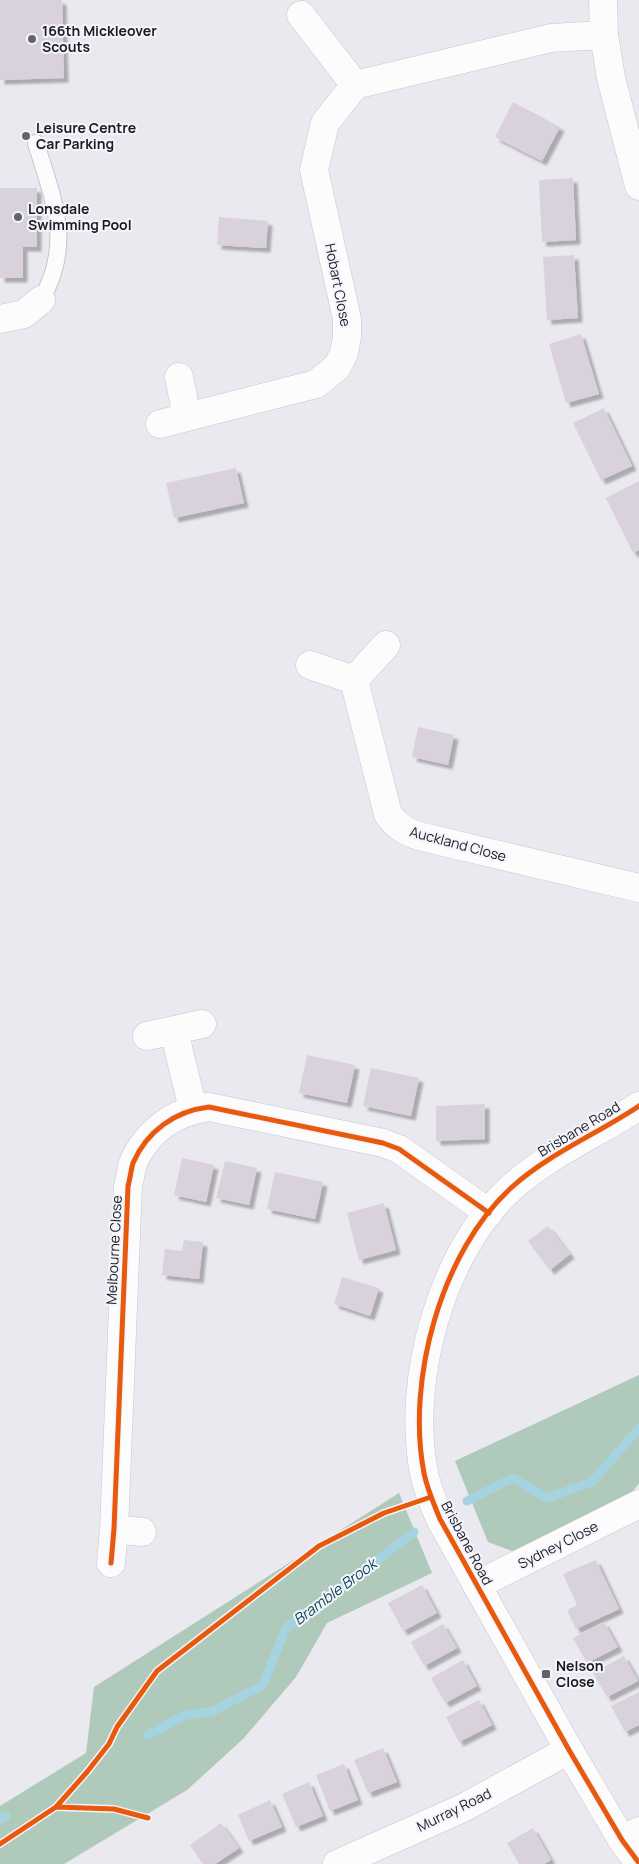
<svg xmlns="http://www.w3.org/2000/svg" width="639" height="1864" viewBox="0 0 639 1864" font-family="Manrope,sans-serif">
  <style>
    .forest { fill: #afc9ba }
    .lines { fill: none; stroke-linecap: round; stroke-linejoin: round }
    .stream { stroke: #a6d3e0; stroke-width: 9 }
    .building { fill: #d9d2dc; filter: url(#shadow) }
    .service-casing { stroke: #c6c6cb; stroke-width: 18 }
    .minor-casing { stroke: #c6c6cb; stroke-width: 29 }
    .tertiary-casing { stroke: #c6c6cb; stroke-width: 29 }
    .service { stroke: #fcfcfd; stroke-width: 16 }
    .minor { stroke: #fcfcfd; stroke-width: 28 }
    .tertiary { stroke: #fcfcfd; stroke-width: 28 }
    .cycleway-casing { stroke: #f4f4fd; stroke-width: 8 }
    .cycleway { stroke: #e8590c; stroke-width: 5 }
    .poi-dot { fill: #646468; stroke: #f4f4fd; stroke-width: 2 }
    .labels { text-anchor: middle; stroke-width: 4; stroke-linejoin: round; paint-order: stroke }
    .poi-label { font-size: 14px; font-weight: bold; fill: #1c1c20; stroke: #f4f4fd; text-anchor: start }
    .street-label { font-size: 14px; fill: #1c1c20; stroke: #f4f4fd }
    .water-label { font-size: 15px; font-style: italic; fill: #0d4853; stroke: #f4f4fd }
  </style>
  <defs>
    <filter id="shadow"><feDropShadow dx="4.5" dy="4.5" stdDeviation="1" flood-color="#0004"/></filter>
  </defs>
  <rect width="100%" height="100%" fill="#e9e9ef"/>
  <!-- forest -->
  <path class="forest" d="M 639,1375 L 639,1483 L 626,1501 L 515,1552 L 488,1542 L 455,1461 Z
    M 399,1493 L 432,1573 L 327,1623 L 296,1677 L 243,1739 L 187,1790 L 64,1864 L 0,1864 L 0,1806 L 86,1753 L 94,1687 Z"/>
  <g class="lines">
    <!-- stream -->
    <path class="stream" d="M 467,1501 L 513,1478 L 547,1498 L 592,1482 L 639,1428
      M 148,1735 L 185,1715 L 213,1711 L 263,1685 L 286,1628 L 335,1593 L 414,1532
      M 0,1819 L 6,1816"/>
  </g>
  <!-- building -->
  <path class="building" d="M 0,0 L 62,0 L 64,78 L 0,80 Z
    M 513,102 L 560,127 L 542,161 L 495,137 Z
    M 573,178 L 576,240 L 542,242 L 539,180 Z
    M 0,188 L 37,188 L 37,247 L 23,247 L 23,278 L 0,278 Z
    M 219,217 L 268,221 L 266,248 L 217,245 Z
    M 574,255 L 578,318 L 547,320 L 543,257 Z
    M 581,334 L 599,394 L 566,403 L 549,344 Z
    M 604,408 L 632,466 L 601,480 L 573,423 Z
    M 236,468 L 244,503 L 174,518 L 166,483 Z
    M 639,481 L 639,550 L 633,553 L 606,498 Z
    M 418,727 L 454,735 L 448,765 L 412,757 Z
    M 307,1055 L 355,1065 L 347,1103 L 299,1093 Z
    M 371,1068 L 419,1078 L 411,1116 L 363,1106 Z
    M 485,1104 L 485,1139 L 436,1141 L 436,1106 Z
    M 182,1158 L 214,1165 L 206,1202 L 174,1195 Z
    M 225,1161 L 257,1168 L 249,1205 L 216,1198 Z
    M 275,1172 L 323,1182 L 315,1219 L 267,1209 Z
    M 384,1203 L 396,1250 L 359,1260 L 347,1213 Z
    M 548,1226 L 570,1254 L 550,1270 L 528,1241 Z
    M 184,1240 L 203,1242 L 199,1279 L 162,1275 L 165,1249 L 182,1251 Z
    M 342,1277 L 379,1288 L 370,1316 L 334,1304 Z
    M 596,1560 L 619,1609 L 576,1629 L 567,1610 L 577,1605 L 563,1574 Z
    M 422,1585 L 437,1613 L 403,1631 L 388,1603 Z
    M 604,1622 L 618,1647 L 587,1663 L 573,1638 Z
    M 443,1624 L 457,1648 L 424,1666 L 411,1642 Z
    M 624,1656 L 638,1681 L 607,1697 L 593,1673 Z
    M 463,1660 L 477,1686 L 445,1703 L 431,1678 Z
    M 639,1692 L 639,1725 L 625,1732 L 611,1706 Z
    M 479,1700 L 492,1725 L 459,1742 L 446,1717 Z
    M 383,1748 L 397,1782 L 368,1793 L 354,1760 Z
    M 344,1764 L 358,1800 L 330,1811 L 316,1775 Z
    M 309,1782 L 323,1816 L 296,1827 L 282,1794 Z
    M 270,1800 L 282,1827 L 249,1841 L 238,1815 Z
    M 221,1823 L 239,1848 L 215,1864 L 203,1864 L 190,1845 Z
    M 533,1828 L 551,1860 L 544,1864 L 519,1864 L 507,1843 Z"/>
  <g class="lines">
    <!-- service casing -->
    <g class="service-casing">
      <path id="service" d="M 36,143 C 53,200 74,243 41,300"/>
    </g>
    <!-- minor casing -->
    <g class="minor-casing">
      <path id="minor" d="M 301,15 L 355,85
        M 0,319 L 24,314 L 41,300
        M 179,377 L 187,417
        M 160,424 L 316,384 L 337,367 L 344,353 L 347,337 L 347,319 L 314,170 L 325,123 L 355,85 L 551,38 L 604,35
        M 386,645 L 354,680 L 388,814 C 398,828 408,833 423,837 L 639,888
        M 310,665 L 354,680
        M 174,1031 L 193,1109
        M 147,1036 L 202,1024
        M 114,1529 L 142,1532
        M 111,1563 L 114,1529 L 128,1186 C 130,1179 131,1170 133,1163 C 147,1131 175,1111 209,1107 L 383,1143 L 399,1149 L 489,1213
        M 477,1585 L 639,1504
        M 622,1840 L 639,1831
        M 337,1864 L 463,1808 L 569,1750"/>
    </g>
    <!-- tertiary casing -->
    <g class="tertiary-casing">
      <path id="tertiary" d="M 603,0 L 604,35 L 611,78 L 639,186
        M 639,1106 C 597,1134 550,1153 512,1187 C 441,1251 406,1381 424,1473 C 427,1489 434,1504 440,1519 L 569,1750 L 622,1840 L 639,1863"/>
    </g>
    <!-- service -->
    <use href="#service" class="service"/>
    <!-- minor -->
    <use href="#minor" class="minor"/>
    <!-- tertiary -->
    <use href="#tertiary" class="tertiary"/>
    <!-- cycleway casing -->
    <g class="cycleway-casing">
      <path id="cycleway" d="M 639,1106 C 597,1134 550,1153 512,1187 C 441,1251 406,1381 424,1473 C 427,1489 434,1504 440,1519 L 569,1750 L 622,1840 L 639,1863
        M 111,1563 L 114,1529 L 128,1186 C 130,1179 131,1170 133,1163 C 147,1131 175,1111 209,1107 L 383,1143 L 399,1149 L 489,1213
        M 56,1807 L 87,1772 L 109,1744 L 117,1727 L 157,1671 L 319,1546 L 384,1513 L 431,1497
        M 0,1844 L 56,1807 L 114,1809 L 148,1818"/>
    </g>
    <!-- cycleway -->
    <use href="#cycleway" class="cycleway"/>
  </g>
  <!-- markers -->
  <g class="poi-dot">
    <circle cx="32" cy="39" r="5"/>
    <circle cx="26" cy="136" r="5"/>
    <circle cx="18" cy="217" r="5"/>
    <rect x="541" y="1669" width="10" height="10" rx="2.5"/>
  </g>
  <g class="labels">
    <!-- poi labels -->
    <g class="poi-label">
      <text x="42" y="36">166th Mickleover<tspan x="42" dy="16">Scouts</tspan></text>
      <text x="36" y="133">Leisure Centre<tspan x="36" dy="16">Car Parking</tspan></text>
      <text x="28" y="214">Lonsdale<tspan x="28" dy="16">Swimming Pool</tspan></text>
      <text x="556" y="1671">Nelson<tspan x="556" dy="16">Close</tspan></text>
    </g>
    <!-- street labels -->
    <g class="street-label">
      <text transform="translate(338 285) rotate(79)" y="5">Hobart Close</text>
      <text transform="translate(458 844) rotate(15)" y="5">Auckland Close</text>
      <text transform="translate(579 1129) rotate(-31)" y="5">Brisbane Road</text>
      <text transform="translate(114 1250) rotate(-87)" y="5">Melbourne Close</text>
      <text transform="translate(467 1543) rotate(62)" y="5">Brisbane Road</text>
      <text transform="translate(558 1545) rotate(-27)" y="5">Sydney Close</text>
      <text transform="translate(454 1810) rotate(-26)" y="5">Murray Road</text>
    </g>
    <!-- water labels -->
    <g class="water-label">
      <text transform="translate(335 1592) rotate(-37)" y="5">Bramble Brook</text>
    </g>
  </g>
</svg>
